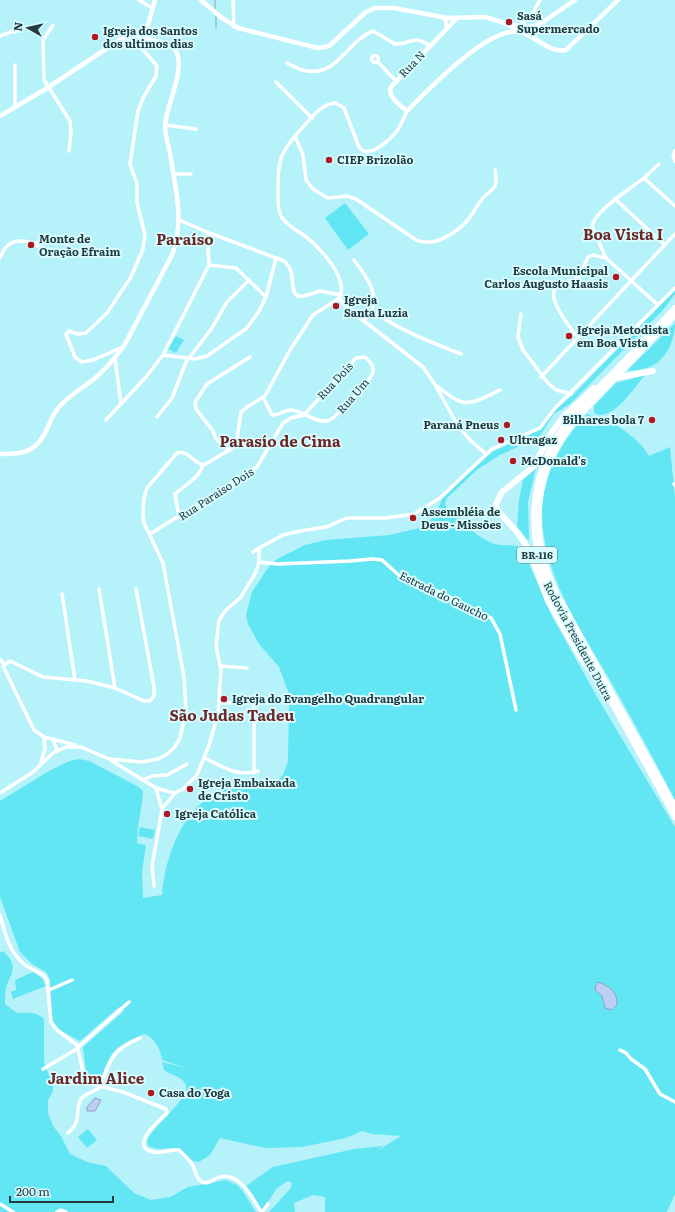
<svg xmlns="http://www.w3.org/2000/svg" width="675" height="1212" viewBox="0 0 675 1212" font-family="Literata,serif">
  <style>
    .green { fill: #62e6f4 }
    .water { fill: #bccef3; stroke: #8ea2bd }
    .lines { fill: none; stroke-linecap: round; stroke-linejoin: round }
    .stream { stroke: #8ea2bd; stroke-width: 1 }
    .minor { stroke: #fff; stroke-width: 3.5 }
    .tertiary { stroke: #fff; stroke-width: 4.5 }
    .motorway { stroke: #fff; stroke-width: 6 }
    .poi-dot { fill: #ac1923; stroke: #d7fbff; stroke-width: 1.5 }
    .labels { text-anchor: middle; stroke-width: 4; stroke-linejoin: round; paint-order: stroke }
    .shield { fill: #d7fbff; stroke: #587578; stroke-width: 1 }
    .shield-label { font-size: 10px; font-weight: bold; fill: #223b3e }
    .poi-label { font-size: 11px; font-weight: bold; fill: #223b3e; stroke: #d7fbff; text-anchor: start }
    .street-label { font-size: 11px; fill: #223b3e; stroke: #d7fbff }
    .district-label { font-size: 15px; font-weight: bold; fill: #6c2624; stroke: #d7fbff }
  </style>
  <rect width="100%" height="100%" fill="#b5f2f9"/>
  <!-- green -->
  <path class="green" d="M 345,203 L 369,234 L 348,250 L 325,218 Z
    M 675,290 L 675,294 L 663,310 L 570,404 L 554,414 L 539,437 L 500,455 L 478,469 L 447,498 L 445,504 L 447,509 C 461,521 475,536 492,543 C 501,547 514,543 522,548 L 553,618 L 597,697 L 675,827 L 675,1194 L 667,1212 L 325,1212 L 325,1197 L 313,1195 L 294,1203 L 295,1212 L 269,1212 L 291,1188 L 292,1183 L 288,1181 L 277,1188 L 262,1211 L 246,1186 L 273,1167 L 354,1149 L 383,1146 L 377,1151 L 401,1136 L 372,1134 L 362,1131 L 346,1138 L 302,1147 L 265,1148 L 220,1138 L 210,1155 L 199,1162 L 193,1161 L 178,1148 L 157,1149 L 148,1146 L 147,1141 C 151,1127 194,1096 185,1083 C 181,1076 170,1075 164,1070 L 162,1062 L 186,1068 L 162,1060 C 161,1051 155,1037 144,1034 C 111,1048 112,1050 99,1083 L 89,1080 L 86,1071 L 83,1047 L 124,1011 L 119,1007 L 80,1041 L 61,1031 L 54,1024 L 52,1018 L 50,979 L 46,972 L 32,964 L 20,952 L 0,897 L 0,801 L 49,771 L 69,761 L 79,759 L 89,761 L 139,787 L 143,791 C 142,809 137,825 137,843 L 146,845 L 142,872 L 143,898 L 162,895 C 165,855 184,803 226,789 C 243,784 262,787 278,781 L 284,773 L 288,761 L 289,694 L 279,667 L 259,644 L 248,624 L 246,615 L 252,592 L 267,569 L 277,559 L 305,545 L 326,540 L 390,535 L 423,527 L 435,516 L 442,499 L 466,475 L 492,452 L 541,429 L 552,413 L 574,394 Z
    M 675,323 C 675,340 666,361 649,367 C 642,370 634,370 627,371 Z
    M 176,336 L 184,340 L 176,353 L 168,349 Z
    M 645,375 C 634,388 612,423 594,413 L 594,406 L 616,383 Z
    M 587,414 L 595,418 L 602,416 C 618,426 640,439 649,456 L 670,447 L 675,498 L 675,800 C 654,759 632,719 610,680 C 557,590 500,507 587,414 Z
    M 536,468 L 528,502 L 529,541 L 517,527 L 519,500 L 523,480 Z
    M 140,827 L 155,830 L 153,839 L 138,836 Z
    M 3,951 C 15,962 15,968 8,982 C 5,988 5,997 5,1004 L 17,1013 C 28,1013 35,1011 44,1019 L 44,1061 L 46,1069 L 53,1080 L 53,1091 L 48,1100 L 48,1113 L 53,1126 L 61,1136 L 70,1154 L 87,1162 L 106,1166 L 134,1193 L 151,1200 L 170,1197 L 188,1187 L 226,1180 L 237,1185 L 242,1190 L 256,1212 L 0,1212 L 0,953 Z
    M 33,972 L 42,978 L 46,986 L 13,999 L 11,992 L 16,990 L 15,980 Z
    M 88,1129 L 97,1140 L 87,1148 L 78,1137 Z"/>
  <!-- water -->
  <path class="water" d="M 598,982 C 610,986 618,993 617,1005 L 612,1010 L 605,1008 L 602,996 L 595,990 L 596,984 Z
    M 95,1098 L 101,1100 L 95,1111 L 87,1111 L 87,1107 Z"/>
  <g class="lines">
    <!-- stream -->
    <path class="stream" d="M 215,0 L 215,9
      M 216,27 L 216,16"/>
    <!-- minor -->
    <path class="minor" d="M 139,0 L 152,8
      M 233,0 L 234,27
      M 443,18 L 446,21 L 446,29
      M 53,25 L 43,40 L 44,80 L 70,121 L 71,132 L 69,151
      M 507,25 L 521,32
      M 520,25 L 530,18 L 540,0
      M 16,29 L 17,31 L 15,32 L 14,30 Z
      M 0,36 L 13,31
      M371.5 59a3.5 3.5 0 1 1 7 0a3.5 3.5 0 1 1-7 0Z
      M 377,61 L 396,81
      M 287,63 C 292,65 296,68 302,70 C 338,79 345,42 373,31 L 395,44 C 412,45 412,33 430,46
      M 276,82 L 312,118
      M 15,106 L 15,65
      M 165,125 L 196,129
      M 295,136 L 303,155 L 306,180 L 313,189 L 328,198 L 347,196 L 356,199 L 416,240 C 434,248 456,233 468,220 C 473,213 477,206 482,199 C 486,194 492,191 495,186 C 497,181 496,175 495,170
      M 675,151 L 673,155 L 675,161
      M 173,174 L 191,174
      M 644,178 L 675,206
      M 616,200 L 664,244
      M 179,220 L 207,232 L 284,261 C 297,272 289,289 297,296 L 304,296 L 320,291 L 341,295
      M36 244a2 2 0 1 1 4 0a2 2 0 1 1-4 0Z
      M 0,258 C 7,239 18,239 35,243
      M 354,260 C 364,273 380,294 372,311
      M 266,297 L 276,258
      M 339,297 L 348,311 L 364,321 L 423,367 L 434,383 L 457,424 L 470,440 L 486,454
      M 658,305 L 606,258 L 592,226 C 595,210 632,188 645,177 C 650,173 654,168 659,164
      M 521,314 L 518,337 L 523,350 L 548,383 L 556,390 L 571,394
      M 364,321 L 372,311 C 400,330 430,342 461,354
      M 577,337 C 570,327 543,295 558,285 C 565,281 573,281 579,277 L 588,257 L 593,255 L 606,258
      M 123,347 L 93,360 L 82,362 L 75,357 L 66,334 L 69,331 L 78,334 L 86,333 L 107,313 L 131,277 L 143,249 L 145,235 L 137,203 L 137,184 L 130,164 L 138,111 L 143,98 L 156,76 L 157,66 L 133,38
      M 163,355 L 195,359 L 207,356 L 247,328 L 259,311 L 266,297 L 236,268 L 209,265
      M 115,358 L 121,404
      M 541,377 L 675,234
      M 436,385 C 465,409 467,406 500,390
      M 157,417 L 172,398 L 186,362 L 212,328 L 227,302 L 249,280
      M 106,420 L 146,377 L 163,355 L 209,265 L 207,232
      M 229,451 L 216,439 L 213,431 L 196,409 L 195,402 L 207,384 L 250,357
      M 674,484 L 675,485
      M 179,517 L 175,494 C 184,486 199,478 203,465
      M 150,534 L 257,467 L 283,423 L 291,418 L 304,415 L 356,358 L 365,357 C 370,361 374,366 373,372 C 370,381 336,419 327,421 C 316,423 304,412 292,410 C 285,409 279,416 272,415 L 263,397
      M 253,552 L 259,548
      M 259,562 L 278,564 L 350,561 L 372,559 L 382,560 L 403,579 L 442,593 L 491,618 L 500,634 L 516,710
      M 99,589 L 115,688
      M 62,594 L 75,680
      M 0,659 L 4,664
      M 220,666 L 247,668
      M 219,703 L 270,703
      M 53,739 L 57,751
      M 75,745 L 44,737 L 34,730 L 3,666 L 10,661 L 43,677 L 87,681 L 115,688 L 144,701 L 150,701 L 154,696 L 154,687 L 136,589
      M 205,758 C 223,767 237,777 258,771
      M 112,761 L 156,788 L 170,792 L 175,793 L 183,789 L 197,775 L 209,745 L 218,714 L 221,670 L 216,646 L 219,620 L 226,610 L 240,598 L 255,574 L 259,562 L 259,548 L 283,535 L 300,531 L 326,527 L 347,518 L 385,518 L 414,514 L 440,498 L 492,449 L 540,428 L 556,407 L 675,288
      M 41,762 L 45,749 L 44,737
      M 254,773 L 254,704
      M 143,780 L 152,776 L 167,775 L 187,764
      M 0,793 L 33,772 L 53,753 L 66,747 L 81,747 L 109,759 L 142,762 L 158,759 L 167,754 L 174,748 L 180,738 L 186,712 L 184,677 L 163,563 L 144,523 L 143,513 L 144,498 L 147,488 L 177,453 C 189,450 193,463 204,465 L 236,446 L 241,412 L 247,407 L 265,396 L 290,350 L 313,315 L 338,299 L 341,293 C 345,274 319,247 305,236 C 298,231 288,226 283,219 C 278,214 278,203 278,196 C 278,160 278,154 303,127 C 312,117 322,103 336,103 L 344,108 L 359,147 C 369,161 392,138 399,128 C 402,123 404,117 407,111
      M 162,809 L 175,793
      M 154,886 L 152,866 L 162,810 L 156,788
      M 0,915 C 5,933 9,952 24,964 C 32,971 42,971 47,980 L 51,1022 L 57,1030 L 77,1045 L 83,1072 L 88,1083 L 123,1092 L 166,1109 L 167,1113 C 160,1120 128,1146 153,1152 C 161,1154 170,1149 179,1150 C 184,1155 190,1160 193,1166 C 196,1171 196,1180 202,1182 C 208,1185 214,1179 219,1177 C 239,1171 253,1198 261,1212
      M 49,990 L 72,980
      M 620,1050 L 626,1053 L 631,1059 L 645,1069 L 660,1094 L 675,1102
      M 43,1069 L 75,1050 L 129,1002
      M 68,1133 C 83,1119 74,1115 80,1101 C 84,1092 94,1093 100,1087 C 111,1058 111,1051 140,1038
      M 0,1204 L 13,1212
      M 57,1212 L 61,1210 L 66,1212
      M 262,1212 L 268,1204"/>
    <!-- tertiary -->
    <path class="tertiary" d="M 201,0 L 222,18 L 238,28 L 318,48 L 329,46 L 366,12 L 375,8 L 394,8 L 447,18 L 485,17 L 508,24 L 530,27 L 540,24 L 575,0
      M 457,18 L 391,87 C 387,97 400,105 407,111 C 428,90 489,25 521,32 C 535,36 551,54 566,50 L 618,0
      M 144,39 L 155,0
      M 0,116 L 44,90 L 121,39 C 132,36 170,40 176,51 C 186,69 166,106 165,126 C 165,135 168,144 170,153 C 175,186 185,222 172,255 L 124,346 C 115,358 106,369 95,378 C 83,388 69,395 59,407 C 49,418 47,437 35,446 C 26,454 12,454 0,454"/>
    <!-- motorway -->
    <path class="motorway" d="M 675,308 C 654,330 633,352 612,374 C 595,391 577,408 563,428 C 528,476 526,539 551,592 L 675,817
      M 675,315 L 577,418 C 533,471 528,531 556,593 L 675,807
      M 615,378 L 653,371
      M 594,676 L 579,655 L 548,601 L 529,550 L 518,533 L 498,511 L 496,504 L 502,492 L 533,467 L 552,432 L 563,417 L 594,388"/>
  </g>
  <!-- markers -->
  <g class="poi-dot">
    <circle cx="509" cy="22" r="4"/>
    <circle cx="95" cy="37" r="4"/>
    <circle cx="329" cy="160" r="4"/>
    <circle cx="31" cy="245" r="4"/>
    <circle cx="616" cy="277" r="4"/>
    <circle cx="336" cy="306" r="4"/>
    <circle cx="569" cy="336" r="4"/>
    <circle cx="652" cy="420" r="4"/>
    <circle cx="507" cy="425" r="4"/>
    <circle cx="501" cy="440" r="4"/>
    <circle cx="513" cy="461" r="4"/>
    <circle cx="413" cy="518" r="4"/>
    <circle cx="224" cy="699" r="4"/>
    <circle cx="190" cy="789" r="4"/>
    <circle cx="167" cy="814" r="4"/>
    <circle cx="151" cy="1093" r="4"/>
  </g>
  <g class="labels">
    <!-- shield labels -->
    <rect class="shield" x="517" y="547" width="40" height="16" rx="3"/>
    <g class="shield-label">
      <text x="537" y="559">BR-116</text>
    </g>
    <!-- poi labels -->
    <g class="poi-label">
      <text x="517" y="20">Sasá<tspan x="517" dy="13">Supermercado</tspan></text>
      <text x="103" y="35">Igreja dos Santos<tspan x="103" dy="13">dos ultimos dias</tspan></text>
      <text x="337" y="164">CIEP Brizolão</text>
      <text x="39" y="243">Monte de<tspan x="39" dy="13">Oração Efraim</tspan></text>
      <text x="608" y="275" text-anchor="end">Escola Municipal<tspan x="608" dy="13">Carlos Augusto Haasis</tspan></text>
      <text x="344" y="304">Igreja<tspan x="344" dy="13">Santa Luzia</tspan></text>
      <text x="577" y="334">Igreja Metodista<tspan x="577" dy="13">em Boa Vista</tspan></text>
      <text x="644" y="424" text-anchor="end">Bilhares bola 7</text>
      <text x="499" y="429" text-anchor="end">Paraná Pneus</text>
      <text x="509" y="444">Ultragaz</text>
      <text x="521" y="465">McDonald's</text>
      <text x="421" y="516">Assembléia de<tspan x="421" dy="13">Deus - Missões</tspan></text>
      <text x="232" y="703">Igreja do Evangelho Quadrangular</text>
      <text x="198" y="787">Igreja Embaixada<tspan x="198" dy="13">de Cristo</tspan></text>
      <text x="175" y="818">Igreja Católica</text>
      <text x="159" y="1097">Casa do Yoga</text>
    </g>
    <!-- street labels -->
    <g class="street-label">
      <text transform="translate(412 64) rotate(-46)" y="4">Rua N</text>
      <text transform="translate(335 381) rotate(-47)" y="4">Rua Dois</text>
      <text transform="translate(353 396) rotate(-49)" y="4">Rua Um</text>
      <text transform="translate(216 494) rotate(-33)" y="4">Rua Paraiso Dois</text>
      <text transform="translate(444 596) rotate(26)" y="4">Estrada do Gaucho</text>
      <text transform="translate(578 641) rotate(62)" y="4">Rodovia Presidente Dutra</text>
    </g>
    <!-- district labels -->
    <g class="district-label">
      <text x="623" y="240">Boa Vista I</text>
      <text x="185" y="245">Paraíso</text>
      <text x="280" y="447">Parasío de Cima</text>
      <text x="232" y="721">São Judas Tadeu</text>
      <text x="96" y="1084">Jardim Alice</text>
    </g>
  </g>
  <!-- north arrow -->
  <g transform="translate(28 28) rotate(278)" stroke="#d7fbff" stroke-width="3" paint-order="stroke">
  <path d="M0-3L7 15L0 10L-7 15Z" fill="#223b3e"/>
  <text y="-6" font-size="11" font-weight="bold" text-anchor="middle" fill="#223b3e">N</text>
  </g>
  <!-- scale -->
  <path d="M10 1196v6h103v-6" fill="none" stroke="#223b3e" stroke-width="2"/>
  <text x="16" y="1196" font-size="12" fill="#223b3e" stroke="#d7fbff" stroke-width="3" paint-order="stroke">200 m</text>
</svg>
